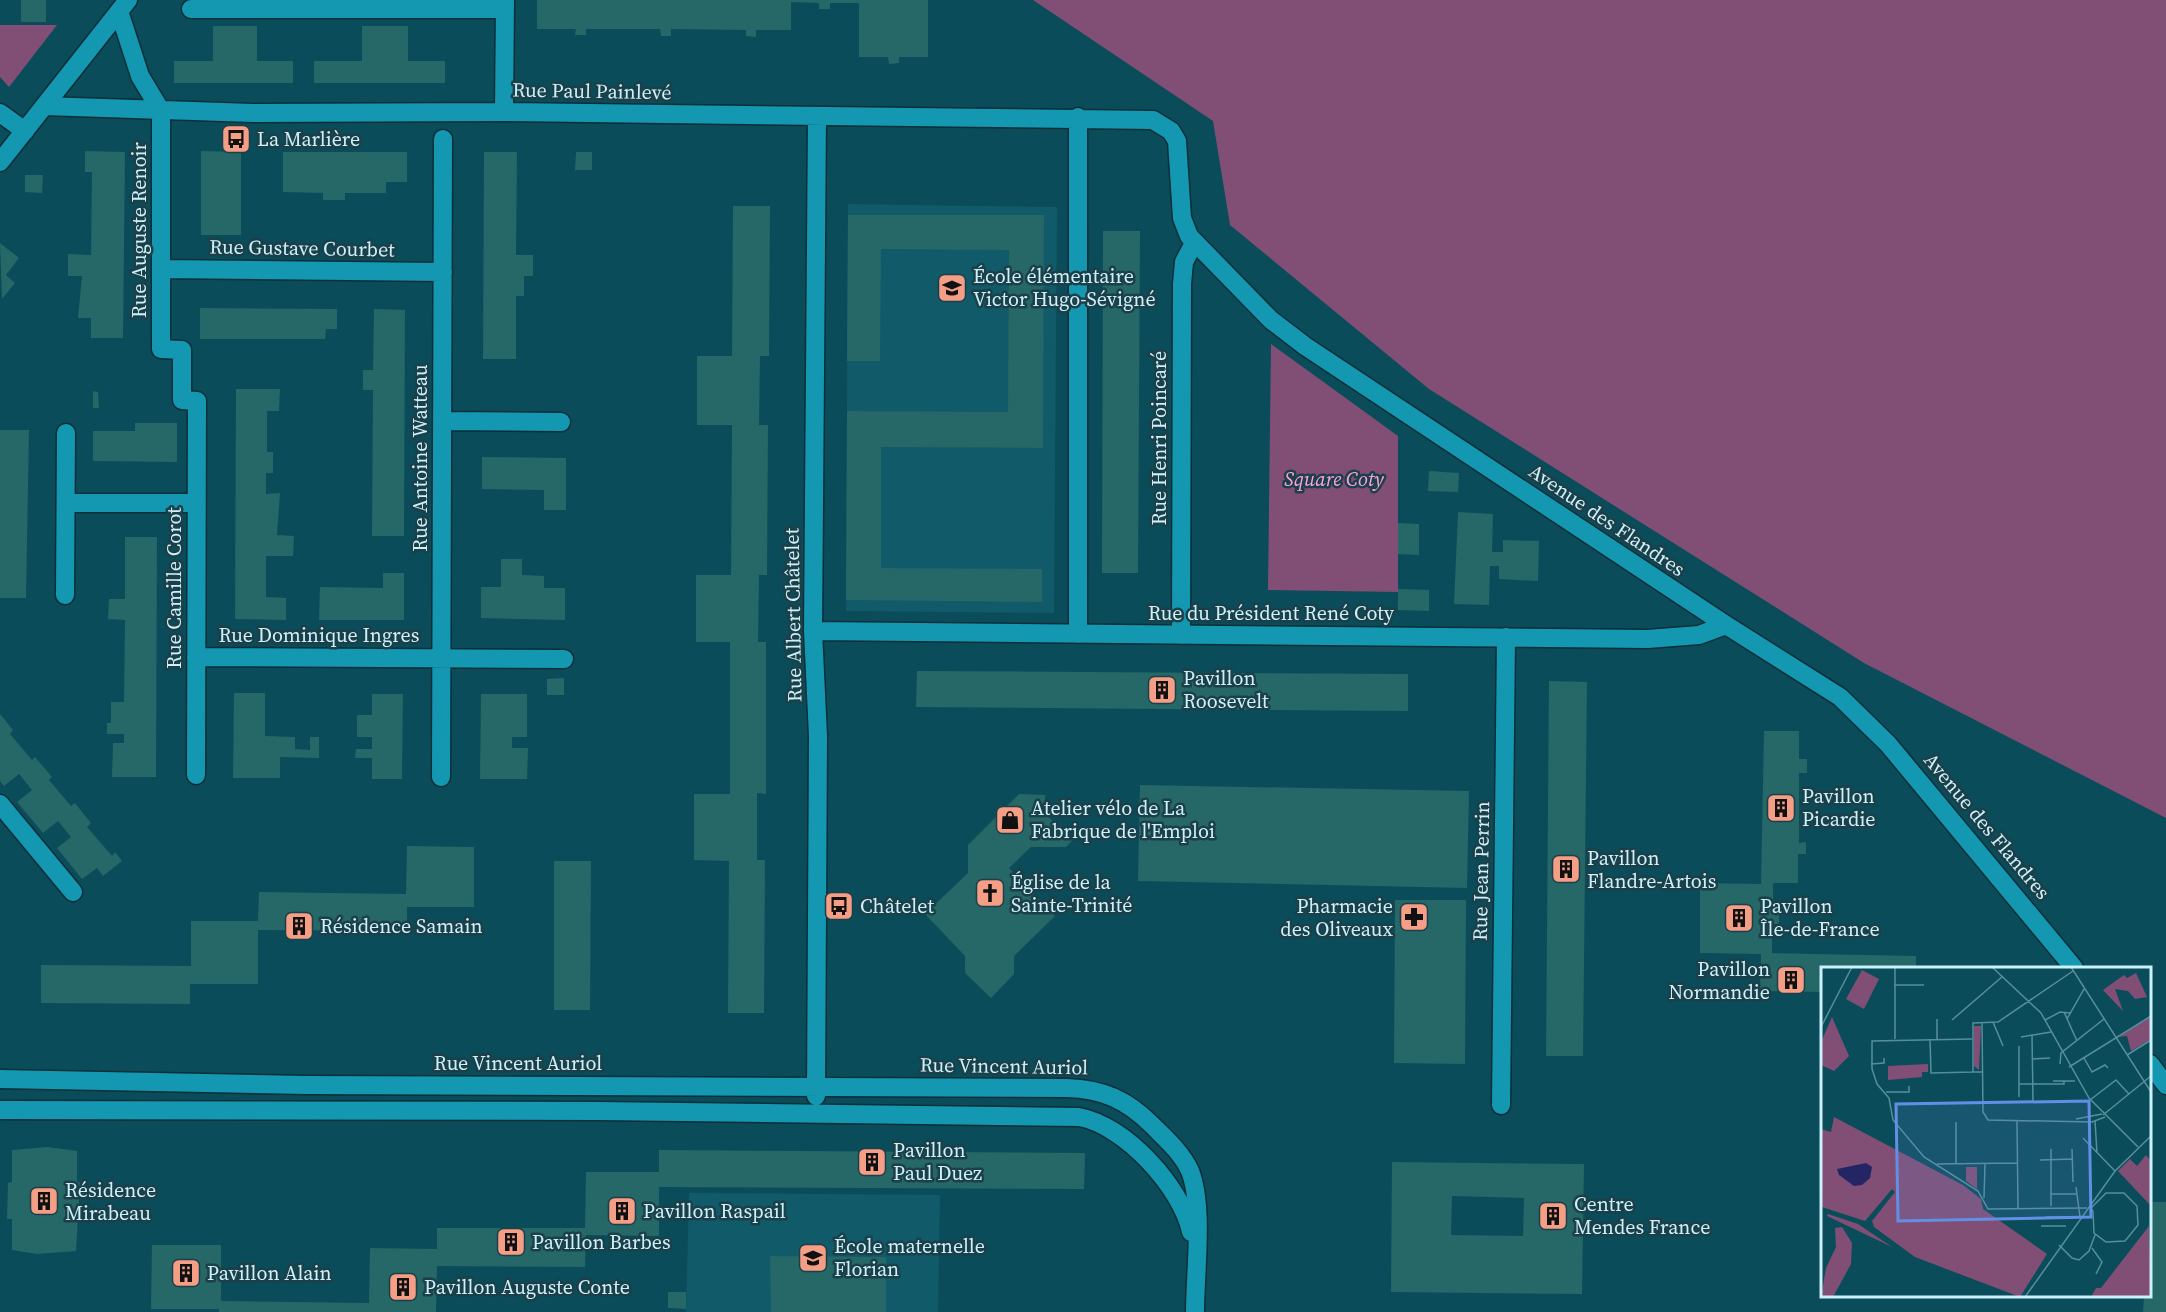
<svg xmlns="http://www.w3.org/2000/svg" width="2166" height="1312" viewBox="0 0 2166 1312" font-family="'Source Serif 4',serif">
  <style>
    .built { fill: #105a69 }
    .green { fill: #814f75 }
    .building { fill: #266768; fill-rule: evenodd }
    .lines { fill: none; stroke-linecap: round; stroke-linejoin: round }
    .minor-casing { stroke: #0b2f38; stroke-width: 21 }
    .minor { stroke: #1497b1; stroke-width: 18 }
    .labels { text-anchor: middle; stroke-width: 5; stroke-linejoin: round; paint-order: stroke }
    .street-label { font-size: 20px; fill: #caf1fc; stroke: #1c3f48 }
    .poi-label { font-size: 20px; fill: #caf1fc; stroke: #1c3f48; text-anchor: start }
    .park-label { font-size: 20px; font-style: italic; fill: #fea2e7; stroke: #1c3f48 }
    .inset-road { fill: none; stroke: #578e9b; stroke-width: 1.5 }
    .view { fill: #628fe6; fill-opacity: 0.15; stroke: #628fe6; stroke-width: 3 }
    .inset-edge { fill: none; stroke: #caf1fc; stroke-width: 3 }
  </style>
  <rect width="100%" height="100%" fill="#0b4c5a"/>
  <!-- built -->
  <path class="built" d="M 848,204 L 1057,207 L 1054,613 L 846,611 Z
    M 689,1193 L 940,1195 L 938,1312 L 686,1312 Z"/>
  <!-- green -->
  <path class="green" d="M 1033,0 L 2166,0 L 2166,818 L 1864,663 L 1429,389 L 1230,225 L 1213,121 Z
    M 0,25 L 57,25 L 9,87 L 0,77 Z
    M 1271,344 L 1398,436 L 1398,592 L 1268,590 Z"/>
  <!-- building -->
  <path class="building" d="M 21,0 L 46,0 L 46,22 L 21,22 Z
    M 537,0 L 928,0 L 928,57 L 899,57 L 899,63 L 889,64 L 888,57 L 859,57 L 859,3 L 830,3 L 830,9 L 819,9 L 819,3 L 791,2 L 791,30 L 756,30 L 756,37 L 746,36 L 746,30 L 671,29 L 671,36 L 661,36 L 660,29 L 586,29 L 586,35 L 575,35 L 576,29 L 537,29 Z
    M 213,26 L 257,26 L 257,61 L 293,61 L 293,83 L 174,83 L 174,61 L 213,61 Z
    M 362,26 L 408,26 L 408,61 L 445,61 L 445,83 L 314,83 L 314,61 L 362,61 Z
    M 85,151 L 125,152 L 123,338 L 91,338 L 91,318 L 78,318 L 82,276 L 68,276 L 68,254 L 91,255 L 92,172 L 85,172 Z
    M 201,151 L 241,152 L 241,235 L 201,235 Z
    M 283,152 L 407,152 L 407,182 L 386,182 L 386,193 L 345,193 L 345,200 L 323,200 L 323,193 L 283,192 Z
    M 484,152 L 517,152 L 516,255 L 533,255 L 533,276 L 524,276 L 524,296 L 516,296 L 516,359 L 483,359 Z
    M 576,152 L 592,152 L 592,170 L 575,170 Z
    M 25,175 L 43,175 L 42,193 L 25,192 Z
    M 733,206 L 770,206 L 769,356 L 760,356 L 759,425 L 768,425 L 767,575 L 759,575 L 758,642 L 766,642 L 766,794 L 757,793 L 757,860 L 765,860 L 764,1013 L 728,1013 L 729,861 L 694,860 L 694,794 L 730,794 L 730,642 L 696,642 L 696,575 L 731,575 L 732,425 L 697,425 L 697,356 L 732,356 Z
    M 848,215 L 1044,215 L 1043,448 L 881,447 L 881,568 L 1042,569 L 1042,602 L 846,600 L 847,411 L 1008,412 L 1009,250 L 881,249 L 880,361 L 847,361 Z
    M 1103,231 L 1140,231 L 1138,573 L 1102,573 Z
    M 0,243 L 19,258 L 6,275 L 15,283 L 2,299 Z
    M 200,308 L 337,309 L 337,329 L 326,329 L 325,339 L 200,339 Z
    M 374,309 L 405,310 L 404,536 L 372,536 L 373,390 L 363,390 L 363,370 L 373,370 Z
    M 236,389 L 280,389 L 279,411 L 267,411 L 267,452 L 273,452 L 273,473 L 266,473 L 266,494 L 280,493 L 277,535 L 294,536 L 293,556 L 266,556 L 266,597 L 286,598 L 286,620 L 235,619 Z
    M 93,391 L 98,392 L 99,408 L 93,408 Z
    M 135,423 L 177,423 L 177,462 L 93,461 L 93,431 L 135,431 Z
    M 0,430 L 29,430 L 26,598 L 0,598 Z
    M 482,457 L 566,458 L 566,510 L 544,510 L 544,490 L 482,489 Z
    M 1429,471 L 1459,473 L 1458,492 L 1428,491 Z
    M 1458,512 L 1493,514 L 1492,552 L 1503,552 L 1503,540 L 1539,541 L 1538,581 L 1499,579 L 1499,566 L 1490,566 L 1489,605 L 1454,604 Z
    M 1398,523 L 1419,524 L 1419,555 L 1398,554 Z
    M 125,537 L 157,537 L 156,777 L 112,777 L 113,743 L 124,743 L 124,734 L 107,734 L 107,723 L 111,723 L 111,702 L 124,702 L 125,620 L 108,619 L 109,599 L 125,599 Z
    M 501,559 L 522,559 L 522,575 L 544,576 L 544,588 L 565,588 L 565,620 L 481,618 L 481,587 L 501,587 Z
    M 383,573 L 404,573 L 404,620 L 319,620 L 320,587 L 383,588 Z
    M 1398,589 L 1429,590 L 1429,611 L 1398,610 Z
    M 917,671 L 1408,674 L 1408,711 L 916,707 Z
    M 564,678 L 564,695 L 547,695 L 547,679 Z
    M 1549,681 L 1587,682 L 1583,1056 L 1546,1056 Z
    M 234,693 L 265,693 L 265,736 L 295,737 L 295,749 L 310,750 L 310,737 L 319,737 L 319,758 L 280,757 L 280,778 L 233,778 Z
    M 372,694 L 403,694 L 402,779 L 372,779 L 372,758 L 355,758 L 356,749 L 372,749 L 372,737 L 357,737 L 357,715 L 372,715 Z
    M 481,694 L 527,694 L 527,737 L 512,737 L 512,748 L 528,748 L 527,779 L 480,779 Z
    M 0,714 L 13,730 L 10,734 L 32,760 L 35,757 L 52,777 L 49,780 L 71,806 L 75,803 L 91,823 L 87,827 L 112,856 L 115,852 L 122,861 L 103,876 L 97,868 L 82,879 L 57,848 L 71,837 L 58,821 L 43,833 L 17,802 L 32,790 L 19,774 L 4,786 L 0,781 Z
    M 1764,731 L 1799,731 L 1799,759 L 1807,759 L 1807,773 L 1799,773 L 1799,843 L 1806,842 L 1806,854 L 1798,854 L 1798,883 L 1773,883 L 1773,911 L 1779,912 L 1779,924 L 1772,924 L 1772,953 L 1916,956 L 1916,968 L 1822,968 L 1822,992 L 1760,991 L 1761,954 L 1700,953 L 1700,883 L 1761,884 Z
    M 1140,785 L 1469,791 L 1467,888 L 1138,881 Z
    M 1019,794 L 1045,795 L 1045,805 L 1041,809 L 1072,841 L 1066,847 L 1031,847 L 1009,868 L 1055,916 L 1014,956 L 1014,974 L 991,998 L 965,973 L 965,956 L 925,914 L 968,873 L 968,845 Z
    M 407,846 L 474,847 L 474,907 L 407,907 L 407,931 L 258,930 L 258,984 L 190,984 L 190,1004 L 41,1003 L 41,965 L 191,966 L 191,921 L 258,921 L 259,892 L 406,894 Z
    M 554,861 L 591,861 L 590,1010 L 554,1010 Z
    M 1395,900 L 1466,900 L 1465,1064 L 1394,1063 Z
    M 48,1147 L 77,1151 L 77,1182 L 80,1183 L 76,1251 L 37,1254 L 12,1250 L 12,1219 L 7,1219 L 8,1183 L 12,1182 L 12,1150 Z
    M 659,1150 L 1085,1153 L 1084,1189 L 659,1187 L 659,1236 L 586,1235 L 585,1267 L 437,1266 L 436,1312 L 219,1312 L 219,1309 L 151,1309 L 152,1245 L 221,1245 L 221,1301 L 369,1303 L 370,1248 L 437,1249 L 437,1228 L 585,1228 L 586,1172 L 659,1172 Z
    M 1392,1162 L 1584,1164 L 1582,1294 L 1391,1292 ZM 1452,1196 L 1524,1198 L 1523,1236 L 1451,1235 Z
    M 2150,1202 L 2166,1202 L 2166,1312 L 2143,1312 L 2144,1296 L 2150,1296 Z
    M 770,1256 L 886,1257 L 886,1312 L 771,1312 Z
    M 668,1292 L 686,1292 L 686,1309 L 668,1308 Z"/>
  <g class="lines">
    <!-- minor casing -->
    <g class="minor-casing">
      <path id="minor" d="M 191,9 L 505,9
        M 119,11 L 140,76 L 161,111
        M 44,106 L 253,113 L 504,112 L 1153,120 L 1171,131 L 1177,141 L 1182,218 L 1189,236 L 1271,320 L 1305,346 L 1726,625 L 1840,697 L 1888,744 L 2074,968
        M 161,111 L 161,349 L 182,350 L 182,400 L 197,401 L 196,775
        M 504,112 L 505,0
        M 0,113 L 25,131
        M 0,162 L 128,0
        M 162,269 L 443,272
        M 442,421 L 561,422
        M 66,503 L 196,503
        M 65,595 L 66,433
        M 813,631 L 1648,639 L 1699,635 L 1726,625
        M 1078,634 L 1078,117
        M 1181,635 L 1182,284 L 1184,262 L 1194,243
        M 196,657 L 564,659
        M 441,777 L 443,139
        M 0,804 L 73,892
        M 2150,1064 L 2166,1085
        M 0,1079 L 307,1085 L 1067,1088 C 1103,1089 1127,1100 1152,1125 C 1166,1139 1182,1153 1190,1171 C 1204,1206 1195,1273 1195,1312
        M 816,1096 L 818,736 L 813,631 L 817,116
        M 1501,1105 L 1506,637
        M 0,1110 L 598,1111 L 1079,1117 C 1125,1125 1182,1188 1191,1232"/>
    </g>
    <!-- minor -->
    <use href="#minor" class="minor"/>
  </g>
  <!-- icons -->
  <defs>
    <g id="bus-square" transform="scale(1.5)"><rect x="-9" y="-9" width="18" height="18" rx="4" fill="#f49e86" stroke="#1c3f48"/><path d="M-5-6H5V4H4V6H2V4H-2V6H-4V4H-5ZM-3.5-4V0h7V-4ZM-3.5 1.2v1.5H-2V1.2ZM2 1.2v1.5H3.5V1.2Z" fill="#111"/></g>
    <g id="school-square" transform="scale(1.5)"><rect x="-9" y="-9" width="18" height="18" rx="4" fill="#f49e86" stroke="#1c3f48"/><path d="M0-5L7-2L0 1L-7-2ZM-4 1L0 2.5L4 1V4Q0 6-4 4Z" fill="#111"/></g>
    <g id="building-square" transform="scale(1.5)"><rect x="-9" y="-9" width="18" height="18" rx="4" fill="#f49e86" stroke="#1c3f48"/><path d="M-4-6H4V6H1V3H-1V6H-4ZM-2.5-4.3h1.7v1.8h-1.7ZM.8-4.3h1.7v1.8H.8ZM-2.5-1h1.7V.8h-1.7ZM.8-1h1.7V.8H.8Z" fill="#111"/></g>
    <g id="shop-square" transform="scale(1.5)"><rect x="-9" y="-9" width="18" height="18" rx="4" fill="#f49e86" stroke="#1c3f48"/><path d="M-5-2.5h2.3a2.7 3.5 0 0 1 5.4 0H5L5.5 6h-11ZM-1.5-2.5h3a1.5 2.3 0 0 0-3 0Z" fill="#111"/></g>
    <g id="church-square" transform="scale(1.5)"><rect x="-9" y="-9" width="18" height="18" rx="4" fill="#f49e86" stroke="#1c3f48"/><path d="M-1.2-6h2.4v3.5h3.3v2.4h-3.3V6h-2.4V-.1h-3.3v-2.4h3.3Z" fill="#111"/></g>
    <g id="pharmacy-square" transform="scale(1.5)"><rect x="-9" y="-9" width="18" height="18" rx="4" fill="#f49e86" stroke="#1c3f48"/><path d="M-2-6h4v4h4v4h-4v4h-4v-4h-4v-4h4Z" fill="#111"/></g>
  </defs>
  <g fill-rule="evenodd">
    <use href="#bus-square" x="236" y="139"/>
    <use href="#school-square" x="952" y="288"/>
    <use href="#building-square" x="1162" y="690"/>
    <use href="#building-square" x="1781" y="808"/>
    <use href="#shop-square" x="1010" y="820"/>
    <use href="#building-square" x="1566" y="869"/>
    <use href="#church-square" x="990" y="893"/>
    <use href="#bus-square" x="839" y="906"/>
    <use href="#pharmacy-square" x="1414" y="917"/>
    <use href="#building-square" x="1739" y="918"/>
    <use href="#building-square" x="299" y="926"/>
    <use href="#building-square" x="1791" y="980"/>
    <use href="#building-square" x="872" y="1162"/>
    <use href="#building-square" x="44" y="1201"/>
    <use href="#building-square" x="622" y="1211"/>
    <use href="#building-square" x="1553" y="1216"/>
    <use href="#building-square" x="511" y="1242"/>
    <use href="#school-square" x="813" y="1258"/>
    <use href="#building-square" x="186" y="1273"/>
    <use href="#building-square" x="403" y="1287"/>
  </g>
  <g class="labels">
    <!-- street labels -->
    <g class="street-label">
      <text transform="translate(592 91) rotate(1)" y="7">Rue Paul Painlevé</text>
      <text transform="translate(139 230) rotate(-90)" y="7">Rue Auguste Renoir</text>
      <text transform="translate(302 248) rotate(1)" y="7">Rue Gustave Courbet</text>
      <text transform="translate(1159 438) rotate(-90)" y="7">Rue Henri Poincaré</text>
      <text transform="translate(420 458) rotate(-90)" y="7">Rue Antoine Watteau</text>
      <text transform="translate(1607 520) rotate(34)" y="7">Avenue des Flandres</text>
      <text transform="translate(174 588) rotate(-90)" y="7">Rue Camille Corot</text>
      <text x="1271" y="620">Rue du Président René Coty</text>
      <text transform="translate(793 615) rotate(-91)" y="7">Rue Albert Châtelet</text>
      <text x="319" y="642">Rue Dominique Ingres</text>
      <text transform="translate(1987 826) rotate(50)" y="7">Avenue des Flandres</text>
      <text transform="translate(1481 871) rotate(-89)" y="7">Rue Jean Perrin</text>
      <text x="518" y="1070">Rue Vincent Auriol</text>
      <text transform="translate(1004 1066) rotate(1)" y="7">Rue Vincent Auriol</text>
    </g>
    <!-- poi labels -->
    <g class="poi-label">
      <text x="257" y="146">La Marlière</text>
      <text x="973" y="283">École élémentaire<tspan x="973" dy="23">Victor Hugo-Sévigné</tspan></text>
      <text x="1183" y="685">Pavillon<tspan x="1183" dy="23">Roosevelt</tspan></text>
      <text x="1802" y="803">Pavillon<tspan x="1802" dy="23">Picardie</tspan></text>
      <text x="1031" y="815">Atelier vélo de La<tspan x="1031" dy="23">Fabrique de l'Emploi</tspan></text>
      <text x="1587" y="865">Pavillon<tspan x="1587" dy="23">Flandre-Artois</tspan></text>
      <text x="1011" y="889">Église de la<tspan x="1011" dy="23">Sainte-Trinité</tspan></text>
      <text x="860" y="913">Châtelet</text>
      <text x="1393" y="913" text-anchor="end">Pharmacie<tspan x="1393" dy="23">des Oliveaux</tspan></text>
      <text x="1760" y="913">Pavillon<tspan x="1760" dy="23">Île-de-France</tspan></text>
      <text x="320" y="933">Résidence Samain</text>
      <text x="1770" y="976" text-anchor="end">Pavillon<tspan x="1770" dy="23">Normandie</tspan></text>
      <text x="893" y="1157">Pavillon<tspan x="893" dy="23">Paul Duez</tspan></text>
      <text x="65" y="1197">Résidence<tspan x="65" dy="23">Mirabeau</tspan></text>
      <text x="1574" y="1211">Centre<tspan x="1574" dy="23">Mendes France</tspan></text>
      <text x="643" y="1218">Pavillon Raspail</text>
      <text x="532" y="1249">Pavillon Barbes</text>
      <text x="834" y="1253">École maternelle<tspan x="834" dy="23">Florian</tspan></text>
      <text x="207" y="1280">Pavillon Alain</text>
      <text x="424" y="1294">Pavillon Auguste Conte</text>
    </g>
    <!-- park labels -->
    <g class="park-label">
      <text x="1334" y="486">Square Coty</text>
    </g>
  </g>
  <!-- overview -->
  <g transform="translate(1821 967)">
    <rect width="330" height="330" fill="#0b4c5a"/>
    <path d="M 41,3 L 58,12 L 43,42 L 25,32 ZM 315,6 L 326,30 L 314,32 L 307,24 L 294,22 L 302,44 L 282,23 L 303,8 L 306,11 ZM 330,49 L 330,72 L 310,84 L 306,69 L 298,70 ZM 11,50 L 28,89 L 13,104 L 0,98 L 0,75 ZM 153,59 L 160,59 L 158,103 L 153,99 ZM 107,97 L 107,105 L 101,105 L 101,110 L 67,113 L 67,99 ZM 13,150 L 142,218 L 160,232 L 162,242 L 226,287 L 199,330 L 94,290 L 53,260 L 51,254 L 74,225 L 71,222 L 44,254 L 1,240 L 0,162 L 10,165 ZM 325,188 L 330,194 L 330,239 L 297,204 L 309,192 L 316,199 ZM 145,200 L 156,200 L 156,222 L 145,214 ZM 7,247 L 37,257 L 71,280 L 6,249 ZM 328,259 L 330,330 L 270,330 L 275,321 L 280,321 ZM 21,260 L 31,276 L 30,297 L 12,330 L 0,330 L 5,301 L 15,280 L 14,261 Z" fill="#814f75"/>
    <path d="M 45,196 L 51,200 L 49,211 L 41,218 L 33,219 L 18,208 L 16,202 Z" fill="#232564"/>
    <path class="inset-road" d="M 74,0 L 74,72M 171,0 L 220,46 L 268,131 L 317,180M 250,0 L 330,125M 73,18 L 103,18M 243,45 L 256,74M 116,52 L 116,73M 246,52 L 263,22M 131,53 L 182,9M 224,53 L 239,45 L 249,46M 161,55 L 162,145 L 167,153 L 271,155 L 284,150M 172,55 L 182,79M 0,60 L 31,0M 211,68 L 212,134M 200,70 L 230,65M 109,72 L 110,106 L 152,105M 151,72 L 51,74 L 51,102 L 56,117 L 68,131 L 72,153 L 103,190 L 157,224 L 167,242 L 266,241M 198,79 L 198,130M 306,88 L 330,73M 263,91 L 271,105 L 284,98 L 287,101M 211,92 L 229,91M 50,97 L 63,96 L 63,91M 239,97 L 240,86 L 283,52M 248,100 L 330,49M 162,105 L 152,105 L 152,56 L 177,55 L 252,4M 232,114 L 254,114M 198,117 L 243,117 L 243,114M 65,125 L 88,125 L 88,119M 269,133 L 295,113 L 308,127M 282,148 L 330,109M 255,152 L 281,147M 196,154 L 197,241M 274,154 L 276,186M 135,155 L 135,196M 262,171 L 294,204M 230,182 L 230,239M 251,182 L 252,215M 219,193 L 252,192M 116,197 L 197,196M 255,220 L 259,250M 230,227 L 255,227M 163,231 L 164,196M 268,239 L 272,244 L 273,266 L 285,275 L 304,274 L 317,258 L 316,239 L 303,226 L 285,226 L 270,241M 225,250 L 253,250M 220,259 L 245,259M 238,278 L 251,291 L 258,293 L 268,284 L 274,268M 271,281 L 281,295 L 275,307M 204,330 L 294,204 L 330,169"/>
    <path class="view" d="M 268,134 L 270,250 L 77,254 L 75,137 Z"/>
    <rect width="330" height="330" class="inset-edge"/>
  </g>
</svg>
